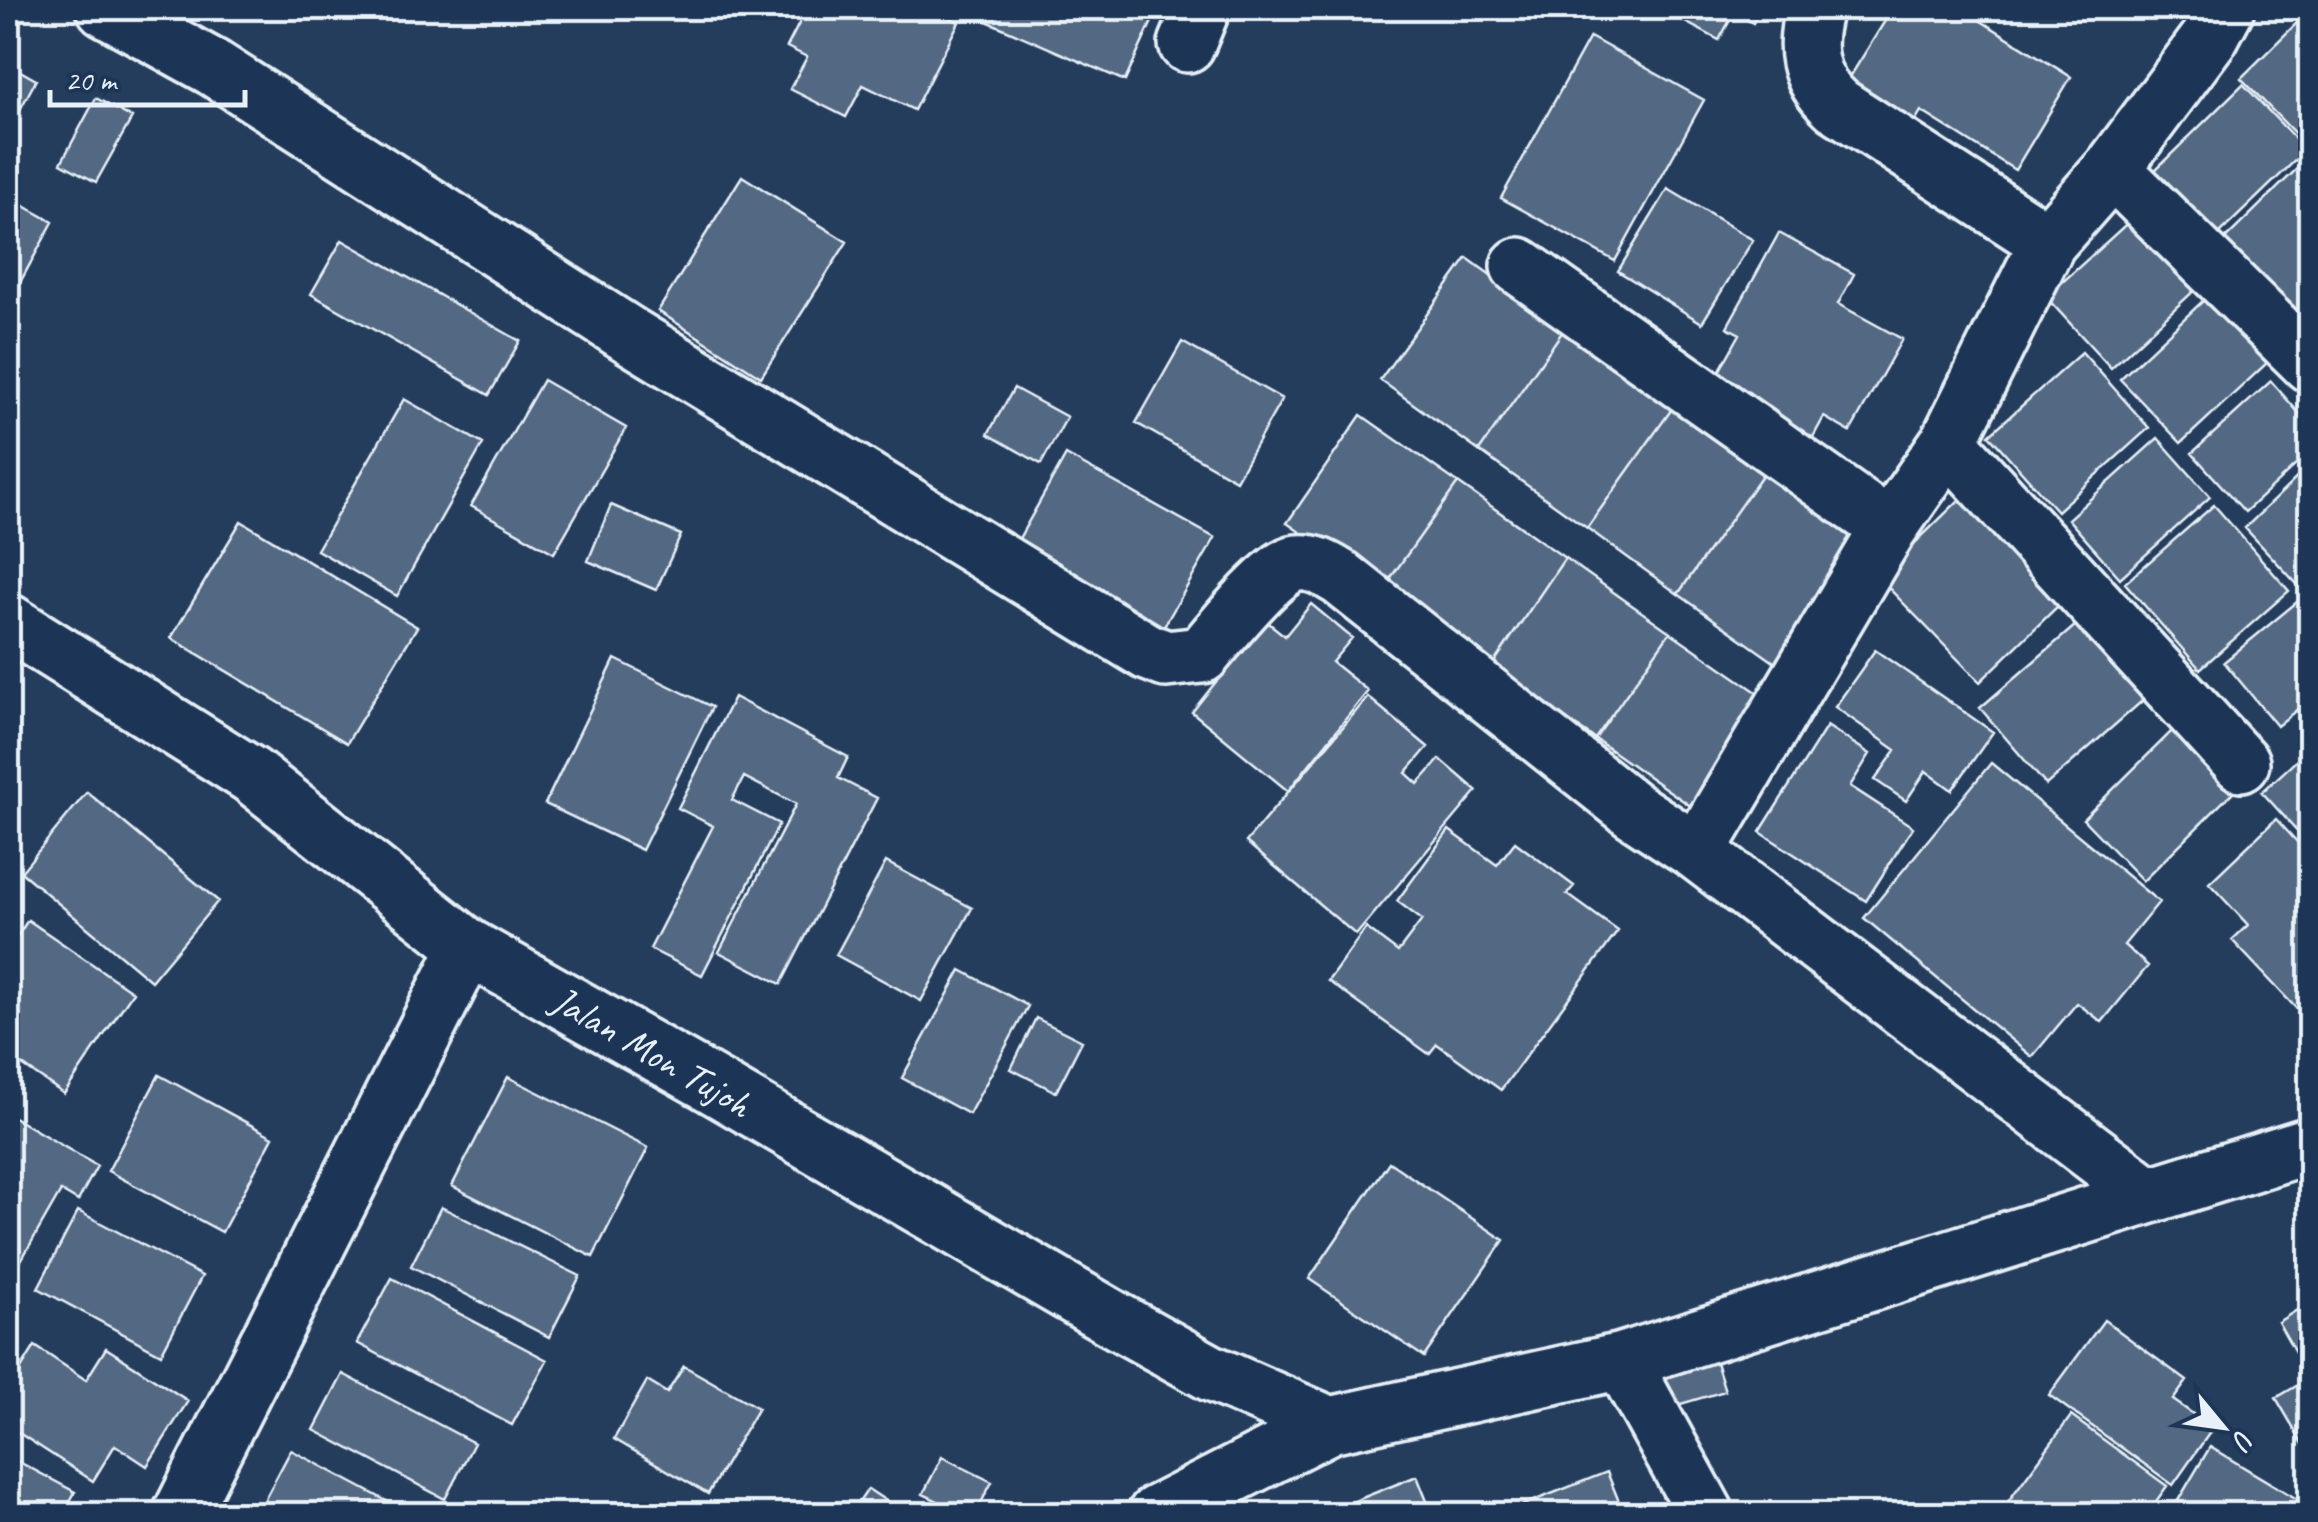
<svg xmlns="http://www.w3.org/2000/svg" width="2318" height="1522" viewBox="0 0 2318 1522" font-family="Caveat,sans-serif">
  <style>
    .building { fill: #536782; stroke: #e8f1f8; stroke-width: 2.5 }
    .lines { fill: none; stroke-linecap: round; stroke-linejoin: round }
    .minor-casing { stroke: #e8f1f8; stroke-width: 62 }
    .minor { stroke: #1d3557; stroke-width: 55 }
    .labels { text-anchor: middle; stroke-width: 8; stroke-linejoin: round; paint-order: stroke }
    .street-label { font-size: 40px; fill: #e8f1f8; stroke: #1d3557 }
  </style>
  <rect width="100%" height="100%" fill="#253d5d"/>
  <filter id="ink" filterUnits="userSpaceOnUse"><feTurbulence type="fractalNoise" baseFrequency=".01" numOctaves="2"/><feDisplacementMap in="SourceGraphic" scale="20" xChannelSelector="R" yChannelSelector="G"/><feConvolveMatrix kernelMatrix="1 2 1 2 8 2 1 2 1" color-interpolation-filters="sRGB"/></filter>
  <g filter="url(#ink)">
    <!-- building -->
    <path class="building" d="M 807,8 L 930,8 L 959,22 L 914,110 L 863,85 L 846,117 L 790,89 L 807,57 L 787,47 Z
      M 978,8 L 1158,8 L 1125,81 L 975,16 Z
      M 1659,8 L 1761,8 L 1753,23 L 1734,13 L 1719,40 Z
      M 1893,8 L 1985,8 L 1978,19 L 2071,77 L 2015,170 L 1921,111 L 1906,137 L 1838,96 Z
      M 2310,10 L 2310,149 L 2241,78 Z
      M 1590,37 L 1704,100 L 1615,261 L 1501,198 Z
      M 8,64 L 36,80 L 8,132 Z
      M 2243,84 L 2306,150 L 2218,235 L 2155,170 Z
      M 96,98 L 132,118 L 96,182 L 61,163 Z
      M 2310,156 L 2310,311 L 2298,323 L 2220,244 Z
      M 742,176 L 847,242 L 761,377 L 658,311 Z
      M 1668,189 L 1753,240 L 1702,323 L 1618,271 Z
      M 8,197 L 53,222 L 18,286 L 8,281 Z
      M 2134,217 L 2198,287 L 2111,368 L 2046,297 Z
      M 1779,233 L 1854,274 L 1838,304 L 1902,339 L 1850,432 L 1824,417 L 1806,450 L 1706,395 L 1740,334 L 1727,327 Z
      M 342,240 L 520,341 L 489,395 L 311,294 Z
      M 1467,258 L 1565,328 L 1479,451 L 1380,380 Z
      M 2206,298 L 2267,363 L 2181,443 L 2120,379 Z
      M 1565,328 L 1674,406 L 1587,528 L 1479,451 Z
      M 1182,342 L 1282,399 L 1236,480 L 1136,423 Z
      M 2082,352 L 2149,428 L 2057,511 L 1989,435 Z
      M 543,380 L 626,428 L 554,553 L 471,506 Z
      M 2271,381 L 2310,426 L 2310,452 L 2245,512 L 2192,453 Z
      M 1014,388 L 1067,417 L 1041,464 L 988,434 Z
      M 404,399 L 483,444 L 397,596 L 317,550 Z
      M 1674,406 L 1765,471 L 1678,594 L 1587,528 Z
      M 1361,415 L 1458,483 L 1382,590 L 1287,523 Z
      M 2158,438 L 2210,497 L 2120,578 L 2068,519 Z
      M 1066,455 L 1215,538 L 1159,635 L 1012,551 Z
      M 2310,465 L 2310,598 L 2245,528 Z
      M 1765,471 L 1868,544 L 1781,667 L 1678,594 Z
      M 1458,483 L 1565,558 L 1491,667 L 1382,590 Z
      M 1960,499 L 2061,603 L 1980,682 L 1879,578 Z
      M 611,505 L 681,535 L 656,590 L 588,561 Z
      M 2214,505 L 2289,591 L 2200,669 L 2125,583 Z
      M 241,521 L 417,627 L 347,743 L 171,638 Z
      M 1565,558 L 1670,632 L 1595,739 L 1491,667 Z
      M 2303,597 L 2310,606 L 2310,699 L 2277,726 L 2224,662 Z
      M 1311,604 L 1352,638 L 1332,662 L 1368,691 L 1288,791 L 1192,712 L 1265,620 L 1285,636 Z
      M 2084,618 L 2149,695 L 2046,785 L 1980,708 Z
      M 1670,632 L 1777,706 L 1702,814 L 1595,739 Z
      M 1875,650 L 1993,732 L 1952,790 L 1926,771 L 1906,801 L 1875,780 L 1896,750 L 1835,707 Z
      M 615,659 L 712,707 L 642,850 L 545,804 Z
      M 734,697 L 848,757 L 838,778 L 877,798 L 781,984 L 719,952 L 796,804 L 744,777 L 732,800 L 779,824 L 702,975 L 650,949 L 713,826 L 678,808 Z
      M 1368,697 L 1428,747 L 1406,773 L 1418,784 L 1440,759 L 1477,791 L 1356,935 L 1246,842 Z
      M 1827,726 L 1870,754 L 1850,786 L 1913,827 L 1866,901 L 1760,832 Z
      M 2176,727 L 2236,789 L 2143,881 L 2083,819 Z
      M 2310,748 L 2310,826 L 2301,835 L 2262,792 Z
      M 1991,763 L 2159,902 L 2124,945 L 2148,966 L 2102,1022 L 2077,1003 L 2032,1057 L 1864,918 Z
      M 87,792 L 218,901 L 151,981 L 21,872 Z
      M 2276,819 L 2310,856 L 2310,1023 L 2232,940 L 2248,925 L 2209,883 Z
      M 1449,830 L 1497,865 L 1515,842 L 1574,886 L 1567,894 L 1618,931 L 1501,1090 L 1437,1044 L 1429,1054 L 1328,981 L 1366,928 L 1398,952 L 1422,920 L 1397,901 Z
      M 886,862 L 972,908 L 921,1001 L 836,955 Z
      M 28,920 L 133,992 L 64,1094 L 8,1055 L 8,950 Z
      M 961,970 L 1028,1006 L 969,1114 L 902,1078 Z
      M 1036,1018 L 1082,1041 L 1056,1092 L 1011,1069 Z
      M 159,1075 L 273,1137 L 222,1232 L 108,1171 Z
      M 508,1077 L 648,1148 L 593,1257 L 452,1186 Z
      M 8,1114 L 97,1166 L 78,1201 L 61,1191 L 8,1283 Z
      M 1389,1162 L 1504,1240 L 1424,1357 L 1309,1279 Z
      M 441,1207 L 580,1276 L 549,1337 L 411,1266 Z
      M 78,1211 L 202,1276 L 161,1354 L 38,1288 Z
      M 392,1278 L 547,1360 L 512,1425 L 357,1343 Z
      M 2310,1302 L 2310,1378 L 2278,1322 Z
      M 2104,1320 L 2187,1381 L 2173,1400 L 2213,1428 L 2173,1485 L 2049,1395 Z
      M 35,1346 L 86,1380 L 106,1348 L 188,1401 L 147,1466 L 115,1445 L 93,1481 L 8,1426 L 8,1390 Z
      M 1716,1362 L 1725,1391 L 1657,1411 L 1648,1382 Z
      M 684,1366 L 758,1408 L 708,1494 L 614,1439 L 647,1381 L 667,1393 Z
      M 343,1374 L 474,1443 L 445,1499 L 314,1430 Z
      M 2310,1378 L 2310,1456 L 2276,1398 Z
      M 2071,1416 L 2167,1486 L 2147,1514 L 1999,1514 Z
      M 2210,1447 L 2307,1505 L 2302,1514 L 2170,1514 Z
      M 291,1450 L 411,1514 L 257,1514 Z
      M 8,1456 L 75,1492 L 63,1514 L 8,1514 Z
      M 942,1457 L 992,1482 L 975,1514 L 965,1514 L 923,1494 Z
      M 1607,1472 L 1624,1514 L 1500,1514 Z
      M 1417,1476 L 1432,1514 L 1322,1514 Z
      M 868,1489 L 906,1514 L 851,1514 Z"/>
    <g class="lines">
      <!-- minor casing -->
      <g class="minor-casing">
        <path id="minor" d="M 105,8 L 214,68 L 631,336 L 1148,652 L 1166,659 L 1202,655 C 1219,635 1274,565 1297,563 C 1314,561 1327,570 1341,578 L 1633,810 L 1697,852 L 2148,1195
          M 1814,8 C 1803,47 1806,77 1837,105 L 2048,242
          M 1187,44 L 1202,8
          M 2112,169 L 2310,364
          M 1519,266 L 1889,528
          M 1948,443 L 2241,763
          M 8,622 L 251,775 L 468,947 L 704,1080 L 1112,1318 L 1211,1373 L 1330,1425
          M 1697,852 L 1889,528 L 1948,443 L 2048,242 L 2112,169 L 2211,36 L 2226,8
          M 1622,1361 L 1706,1514
          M 181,1514 L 468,947
          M 1156,1514 L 1330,1425 L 1622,1361 L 2310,1145"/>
      </g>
      <!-- minor -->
      <use href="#minor" class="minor"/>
    </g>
  </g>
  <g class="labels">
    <!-- street labels -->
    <g class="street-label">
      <text transform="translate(652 1051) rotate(30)" y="14">Jalan Mon Tujoh</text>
    </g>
  </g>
  <!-- margin -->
  <rect width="2318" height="1522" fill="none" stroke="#1d3557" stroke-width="40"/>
  <rect x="20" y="20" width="2278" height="1482" fill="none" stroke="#e8f1f8" stroke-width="4" filter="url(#ink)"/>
  <!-- north arrow -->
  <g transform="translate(2223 1427) rotate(119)" stroke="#1d3557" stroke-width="8" paint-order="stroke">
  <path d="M0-8L18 38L0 25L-18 38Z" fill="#e8f1f8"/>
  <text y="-15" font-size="28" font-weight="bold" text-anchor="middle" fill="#e8f1f8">U</text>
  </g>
  <!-- scale -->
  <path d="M50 90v15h195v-15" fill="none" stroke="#e8f1f8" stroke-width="5"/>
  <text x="65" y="90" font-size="30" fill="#e8f1f8" stroke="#1d3557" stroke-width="8" paint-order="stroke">20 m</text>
</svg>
